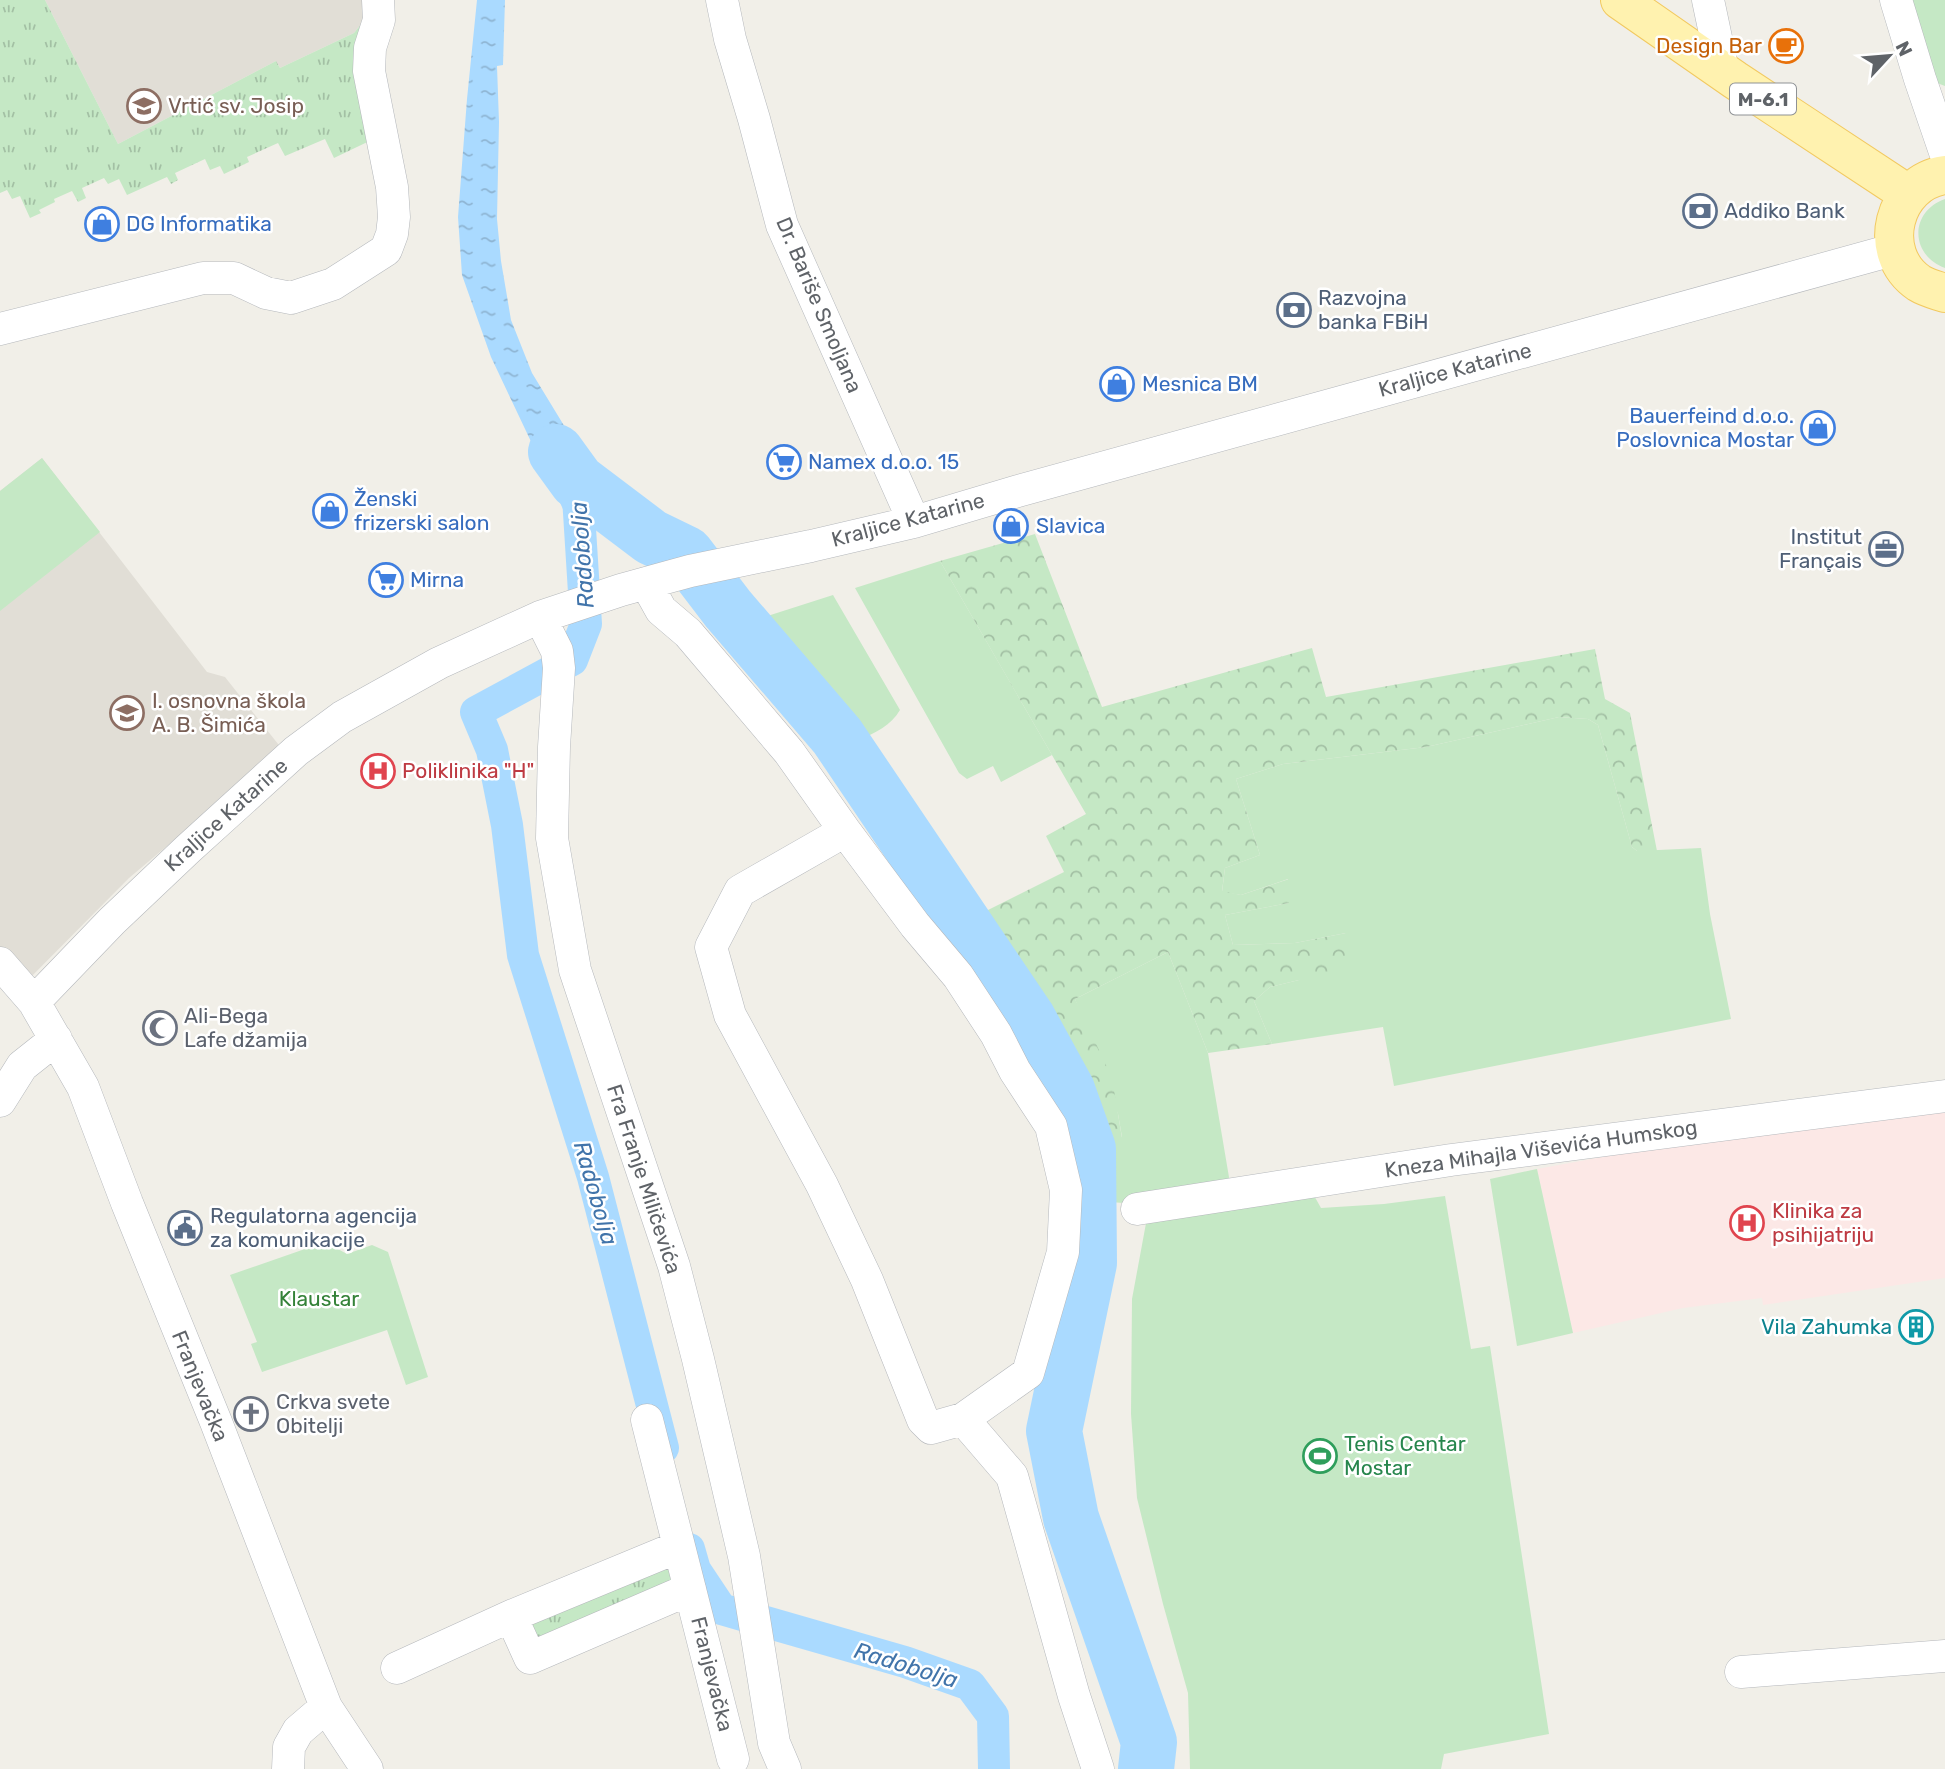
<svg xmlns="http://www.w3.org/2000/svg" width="1945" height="1769" viewBox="0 0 1945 1769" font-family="Rubik,sans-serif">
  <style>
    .education { fill: #e1ded6 }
    .medical { fill: #fce8e6 }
    .green { fill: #c5e8c5 }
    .forest { fill: url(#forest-crowns) }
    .park { fill: url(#park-tufts) }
    .water { fill: url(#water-ripples) }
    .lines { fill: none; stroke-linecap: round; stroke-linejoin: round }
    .canal { stroke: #aadaff; stroke-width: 32 }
    .river { stroke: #aadaff; stroke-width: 56 }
    .street-casing { stroke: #b5b8bc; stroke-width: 33 }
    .primary-casing { stroke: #f2c960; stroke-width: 40 }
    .street { stroke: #fff; stroke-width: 32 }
    .primary { stroke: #fff2af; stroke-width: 38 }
    .labels { text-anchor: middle; stroke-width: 5; stroke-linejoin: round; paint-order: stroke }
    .shield { fill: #fff; stroke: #8f9295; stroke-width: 2 }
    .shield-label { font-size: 19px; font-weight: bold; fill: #5f6368 }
    .food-label { font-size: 21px; fill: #c56008; stroke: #fff; text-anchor: end }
    .education-label { font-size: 21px; fill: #785e54; stroke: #fff; text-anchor: start }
    .service-label { font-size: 21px; fill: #4e5e75; stroke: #fff; text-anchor: start }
    .shop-label { font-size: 21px; fill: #366cbe; stroke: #fff; text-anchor: start }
    .street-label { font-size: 21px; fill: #5f6368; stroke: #fff }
    .health-label { font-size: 21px; fill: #be3a42; stroke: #fff; text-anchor: start }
    .worship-label { font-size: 21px; fill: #5b616d; stroke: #fff; text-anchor: start }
    .park-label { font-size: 21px; fill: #348238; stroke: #fff }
    .culture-label { font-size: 21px; fill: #0d838f; stroke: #fff; text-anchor: end }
    .leisure-label { font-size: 21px; fill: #27864d; stroke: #fff; text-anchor: start }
    .water-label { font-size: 23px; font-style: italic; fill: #4174aa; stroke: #fff }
  </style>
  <defs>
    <pattern id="forest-crowns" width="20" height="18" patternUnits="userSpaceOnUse" patternTransform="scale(1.75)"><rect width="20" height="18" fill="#c5e8c5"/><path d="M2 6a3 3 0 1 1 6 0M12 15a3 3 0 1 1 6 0" fill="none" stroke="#a3c0a4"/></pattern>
    <pattern id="park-tufts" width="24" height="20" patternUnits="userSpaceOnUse" patternTransform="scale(1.75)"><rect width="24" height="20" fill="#c5e8c5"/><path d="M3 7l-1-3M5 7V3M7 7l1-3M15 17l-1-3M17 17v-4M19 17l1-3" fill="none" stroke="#a3c0a4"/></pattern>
    <pattern id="water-ripples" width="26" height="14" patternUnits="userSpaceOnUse" patternTransform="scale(1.75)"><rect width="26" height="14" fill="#aadaff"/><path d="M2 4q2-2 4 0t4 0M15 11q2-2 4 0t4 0" fill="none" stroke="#8eb4d2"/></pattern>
  </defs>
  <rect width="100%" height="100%" fill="#f1efe8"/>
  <!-- education -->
  <path class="education" d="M 45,0 L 370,0 L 366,18 L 354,33 L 280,68 L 276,61 L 118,144 Z
    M 42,458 L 207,672 L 225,677 L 282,749 L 129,878 L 24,984 L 0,958 L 0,491 Z"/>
  <!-- medical -->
  <path class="medical" d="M 1945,1105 L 1945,1278 L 1763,1305 L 1762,1298 L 1683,1308 L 1573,1333 L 1537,1169 L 1662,1146 Z"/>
  <!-- green -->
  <path class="green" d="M 1909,0 L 1945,0 L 1945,86 L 1937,83 Z
    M 1945,199 L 1945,268 C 1910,255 1909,212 1945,199 Z
    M 42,458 L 100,532 L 0,611 L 0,491 Z
    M 940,561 L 1052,755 L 1001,782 L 993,766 L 967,779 L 959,773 L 855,588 Z
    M 833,595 L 900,710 C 891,726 875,732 859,741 L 845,718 L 761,618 Z
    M 1559,717 L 1588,719 L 1598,725 L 1632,847 L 1637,851 L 1701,848 L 1710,914 L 1731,1019 L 1394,1086 L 1383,1027 L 1272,1044 L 1254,1001 L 1270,987 L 1299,980 L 1346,933 L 1295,943 L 1233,945 L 1225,915 L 1289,903 L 1288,879 L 1241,895 L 1222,892 L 1225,868 L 1260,855 L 1236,779 L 1283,764 L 1426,747 Z
    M 1168,952 L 1208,1053 L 1231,1189 L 1124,1203 L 1109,1202 L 1100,1146 L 1122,1137 L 1118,1114 L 1075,999 Z
    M 1537,1169 L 1573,1333 L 1517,1346 L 1490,1179 Z
    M 1307,1183 L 1321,1208 L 1384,1204 L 1445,1196 L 1471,1349 L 1490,1346 L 1549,1734 L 1444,1754 L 1441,1769 L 1190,1769 L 1188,1693 L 1163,1604 L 1137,1498 L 1131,1414 L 1132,1299 L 1149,1207 Z
    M 325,1242 L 347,1254 L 372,1245 L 388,1252 L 428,1377 L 406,1385 L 387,1330 L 262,1372 L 251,1344 L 257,1342 L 230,1275 Z"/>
  <!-- forest -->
  <path class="forest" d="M 1035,534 L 1102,707 L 1312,648 L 1326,697 L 1595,649 L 1605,699 L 1630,713 L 1657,851 L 1637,851 L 1632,847 L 1598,725 L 1588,719 L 1559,717 L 1426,747 L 1283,764 L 1236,779 L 1260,855 L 1225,868 L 1222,891 L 1241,895 L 1289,879 L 1289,903 L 1225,915 L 1233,945 L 1295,943 L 1346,933 L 1346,974 L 1299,980 L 1270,987 L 1254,1001 L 1272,1044 L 1208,1053 L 1168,952 L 1075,999 L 1112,1078 L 1122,1138 L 1100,1146 L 1056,1038 L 1018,964 L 978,915 L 1064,872 L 1046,836 L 1086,814 L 940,561 Z"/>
  <!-- park -->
  <path class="park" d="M 0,0 L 45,0 L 118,144 L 276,61 L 280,68 L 354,33 L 366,18 L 382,135 L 334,158 L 325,139 L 285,156 L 278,143 L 247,157 L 249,162 L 224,174 L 220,166 L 210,170 L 205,159 L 175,173 L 178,180 L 171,184 L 167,177 L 127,195 L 119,179 L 108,184 L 104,178 L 82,188 L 86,198 L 78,202 L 72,191 L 54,199 L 55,202 L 39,210 L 41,213 L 30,218 L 20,196 L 12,199 L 7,190 L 0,193 Z
    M 665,1558 L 680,1588 L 540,1649 L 523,1616 Z"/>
  <!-- water -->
  <path class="water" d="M 477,0 L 505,0 L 503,65 L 497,66 L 499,122 L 497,219 L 501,261 L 511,320 L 532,373 L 574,442 L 620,499 L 571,526 L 491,357 L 462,275 L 458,217 L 467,99 Z"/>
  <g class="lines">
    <!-- canal -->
    <path class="canal" d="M 577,481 L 586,624 L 572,660 L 476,712 L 492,750 L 507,825 L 523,955 L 593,1177 L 663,1448
      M 689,1549 L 695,1570 L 721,1609 L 905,1662 L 970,1685 L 993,1716 L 994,1769"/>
    <!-- river -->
    <path class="river" d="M 556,452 L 577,481 L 651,537 L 686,554 L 728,609 L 837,736 L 1028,1019 L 1067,1090 L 1088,1149 L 1089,1263 L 1054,1431 L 1071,1518 L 1149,1742 L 1146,1769"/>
    <!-- street casing -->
    <g class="street-casing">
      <path id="street" d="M 722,0 L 730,39 L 754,119 L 782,225 L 914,522
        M 1708,0 L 1723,71
        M 1896,0 L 1920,79 L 1945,152
        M 0,329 L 203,278 L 234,278 L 266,293 L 291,298 L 333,284 L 386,250 L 392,234 L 394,217 L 392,187 L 369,71 L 370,48 L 379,20 L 378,0
        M 646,583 L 661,610 L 688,633 L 789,752 L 845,831 L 915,925 L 958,976 L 996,1034 L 1015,1071 L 1051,1126 L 1066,1190 L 1063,1252 L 1028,1373 L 963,1419 L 1012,1476 L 1074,1696 L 1098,1769
        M 540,617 L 557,651 L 559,668 L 554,747 L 552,838 L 575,970 L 674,1266 L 698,1359 L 744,1556 L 774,1743 L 785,1769
        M 845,831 L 740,891 L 711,947 L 730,1015 L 822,1185 L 867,1280 L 923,1420 L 931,1428 L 963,1419
        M 0,963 L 34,1002 L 83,1087 L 127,1203 L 216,1422 L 326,1707 L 367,1769
        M 34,1002 L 112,921 L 188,849 L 296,751 L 342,717 L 439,663 L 540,617 L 621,590 L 690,571 L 811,546 L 914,522 L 1018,491 L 1896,249
        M 0,1101 L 22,1066 L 56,1039
        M 1137,1209 L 1451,1160 L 1945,1096
        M 647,1420 L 733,1759
        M 678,1547 L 511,1616 L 530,1658 L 690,1589
        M 397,1668 L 511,1616
        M 1741,1672 L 1945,1656
        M 288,1769 L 289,1747 L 298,1731 L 326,1707"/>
    </g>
    <!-- primary casing -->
    <g class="primary-casing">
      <path id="primary" d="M 1620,0 L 1735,80 L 1908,194
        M 1945,175 C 1893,182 1875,253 1919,283 C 1927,288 1936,290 1945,293"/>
    </g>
    <!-- street -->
    <use href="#street" class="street"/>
    <!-- primary -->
    <use href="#primary" class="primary"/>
  </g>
  <!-- icons -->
  <defs>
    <g id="cafe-ring" transform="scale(1.75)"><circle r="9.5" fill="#fff" stroke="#e8710a" stroke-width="1.5"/><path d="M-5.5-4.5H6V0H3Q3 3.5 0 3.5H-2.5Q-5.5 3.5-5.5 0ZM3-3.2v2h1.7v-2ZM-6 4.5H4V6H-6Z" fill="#e8710a"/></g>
    <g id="school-ring" transform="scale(1.75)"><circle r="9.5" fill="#fff" stroke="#8d6e63" stroke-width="1.5"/><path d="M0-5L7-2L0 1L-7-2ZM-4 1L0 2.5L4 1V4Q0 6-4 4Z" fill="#8d6e63"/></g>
    <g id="bank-ring" transform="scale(1.75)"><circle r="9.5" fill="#fff" stroke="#5c6f8a" stroke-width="1.5"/><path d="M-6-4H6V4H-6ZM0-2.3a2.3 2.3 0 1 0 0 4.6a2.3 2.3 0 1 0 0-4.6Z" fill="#5c6f8a"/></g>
    <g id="shop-ring" transform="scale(1.75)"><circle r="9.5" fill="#fff" stroke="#3f7fe0" stroke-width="1.5"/><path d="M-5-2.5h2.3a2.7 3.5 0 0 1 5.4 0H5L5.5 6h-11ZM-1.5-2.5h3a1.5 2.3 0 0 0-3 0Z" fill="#3f7fe0"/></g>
    <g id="supermarket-ring" transform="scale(1.75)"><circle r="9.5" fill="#fff" stroke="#3f7fe0" stroke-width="1.5"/><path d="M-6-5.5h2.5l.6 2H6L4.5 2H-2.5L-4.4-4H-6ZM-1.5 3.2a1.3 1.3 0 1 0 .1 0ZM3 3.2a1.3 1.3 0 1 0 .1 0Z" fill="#3f7fe0"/></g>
    <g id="office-ring" transform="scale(1.75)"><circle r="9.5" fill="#fff" stroke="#5c6f8a" stroke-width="1.5"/><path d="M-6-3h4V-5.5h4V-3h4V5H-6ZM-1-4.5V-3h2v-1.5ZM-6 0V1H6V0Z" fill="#5c6f8a"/></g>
    <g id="hospital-ring" transform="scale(1.75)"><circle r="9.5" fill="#fff" stroke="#e0444e" stroke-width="1.5"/><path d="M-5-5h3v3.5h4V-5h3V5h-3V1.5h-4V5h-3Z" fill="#e0444e"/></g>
    <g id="mosque-ring" transform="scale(1.75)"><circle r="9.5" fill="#fff" stroke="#6b7280" stroke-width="1.5"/><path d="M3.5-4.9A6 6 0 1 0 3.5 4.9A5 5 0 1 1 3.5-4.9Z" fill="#6b7280"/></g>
    <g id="civic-ring" transform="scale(1.75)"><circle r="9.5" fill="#fff" stroke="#5c6f8a" stroke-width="1.5"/><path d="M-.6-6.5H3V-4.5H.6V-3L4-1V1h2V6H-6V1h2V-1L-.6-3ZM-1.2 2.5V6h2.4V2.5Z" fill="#5c6f8a"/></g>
    <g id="building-ring" transform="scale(1.75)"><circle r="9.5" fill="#fff" stroke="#0f9aa8" stroke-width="1.5"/><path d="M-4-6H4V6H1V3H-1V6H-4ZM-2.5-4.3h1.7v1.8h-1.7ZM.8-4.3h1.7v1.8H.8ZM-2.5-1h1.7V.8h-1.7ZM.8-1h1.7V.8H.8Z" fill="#0f9aa8"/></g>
    <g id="church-ring" transform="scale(1.75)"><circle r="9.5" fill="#fff" stroke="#6b7280" stroke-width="1.5"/><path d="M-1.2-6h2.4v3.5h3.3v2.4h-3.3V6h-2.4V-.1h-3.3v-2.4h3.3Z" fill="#6b7280"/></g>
    <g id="stadium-ring" transform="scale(1.75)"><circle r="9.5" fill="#fff" stroke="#2e9e5b" stroke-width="1.5"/><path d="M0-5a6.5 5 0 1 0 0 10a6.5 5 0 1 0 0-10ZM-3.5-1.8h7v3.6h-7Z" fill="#2e9e5b"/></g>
  </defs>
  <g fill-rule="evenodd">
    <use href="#cafe-ring" x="1786" y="46"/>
    <use href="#school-ring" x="144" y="106"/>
    <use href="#bank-ring" x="1700" y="211"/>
    <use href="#shop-ring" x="102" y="224"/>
    <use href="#bank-ring" x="1294" y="310"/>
    <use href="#shop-ring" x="1117" y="384"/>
    <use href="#shop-ring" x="1818" y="428"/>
    <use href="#supermarket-ring" x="784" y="462"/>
    <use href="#shop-ring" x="330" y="511"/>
    <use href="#shop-ring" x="1011" y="526"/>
    <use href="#office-ring" x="1886" y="549"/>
    <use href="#supermarket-ring" x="386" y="580"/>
    <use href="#school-ring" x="127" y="713"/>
    <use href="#hospital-ring" x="378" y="771"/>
    <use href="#mosque-ring" x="160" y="1028"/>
    <use href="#hospital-ring" x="1747" y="1223"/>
    <use href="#civic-ring" x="185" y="1228"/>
    <use href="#building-ring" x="1916" y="1327"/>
    <use href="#church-ring" x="251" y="1414"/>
    <use href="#stadium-ring" x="1320" y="1456"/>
  </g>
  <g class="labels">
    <!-- shield labels -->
    <rect class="shield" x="1730" y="83.5" width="66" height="31" rx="5"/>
    <g class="shield-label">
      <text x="1763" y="106">M-6.1</text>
    </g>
    <!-- food labels -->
    <g class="food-label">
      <text x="1762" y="53">Design Bar</text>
    </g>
    <!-- education labels -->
    <g class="education-label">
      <text x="168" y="113">Vrtić sv. Josip</text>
      <text x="152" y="708">I. osnovna škola<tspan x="152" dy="24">A. B. Šimića</tspan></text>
    </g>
    <!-- service labels -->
    <g class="service-label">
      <text x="1724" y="218">Addiko Bank</text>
      <text x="1318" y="305">Razvojna<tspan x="1318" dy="24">banka FBiH</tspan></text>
      <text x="1862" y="544" text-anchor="end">Institut<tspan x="1862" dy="24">Français</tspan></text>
      <text x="210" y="1223">Regulatorna agencija<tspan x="210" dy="24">za komunikacije</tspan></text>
    </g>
    <!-- shop labels -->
    <g class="shop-label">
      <text x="126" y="231">DG Informatika</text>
      <text x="1142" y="391">Mesnica BM</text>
      <text x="1794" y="423" text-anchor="end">Bauerfeind d.o.o.<tspan x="1794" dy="24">Poslovnica Mostar</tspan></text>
      <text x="808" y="469">Namex d.o.o. 15</text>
      <text x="354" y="506">Ženski<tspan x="354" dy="24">frizerski salon</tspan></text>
      <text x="1036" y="533">Slavica</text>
      <text x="410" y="587">Mirna</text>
    </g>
    <!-- street labels -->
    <g class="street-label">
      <text transform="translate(819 305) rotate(67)" y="7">Dr. Bariše Smoljana</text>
      <text transform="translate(1455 370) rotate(-15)" y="7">Kraljice Katarine</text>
      <text transform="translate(908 520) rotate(-15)" y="7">Kraljice Katarine</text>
      <text transform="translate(226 815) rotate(-42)" y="7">Kraljice Katarine</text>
      <text transform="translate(1541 1149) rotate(-8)" y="7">Kneza Mihajla Viševića Humskog</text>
      <text transform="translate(644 1179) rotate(72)" y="7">Fra Franje Miličevića</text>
      <text transform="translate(200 1386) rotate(68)" y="7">Franjevačka</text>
      <text transform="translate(712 1674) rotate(76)" y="7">Franjevačka</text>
    </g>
    <!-- health labels -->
    <g class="health-label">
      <text x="402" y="778">Poliklinika "H"</text>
      <text x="1772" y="1218">Klinika za<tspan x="1772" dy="24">psihijatriju</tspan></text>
    </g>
    <!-- worship labels -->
    <g class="worship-label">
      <text x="184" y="1023">Ali-Bega<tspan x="184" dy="24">Lafe džamija</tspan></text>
      <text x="276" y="1409">Crkva svete<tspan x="276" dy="24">Obitelji</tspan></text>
    </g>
    <!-- park labels -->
    <g class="park-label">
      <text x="319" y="1306">Klaustar</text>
    </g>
    <!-- culture labels -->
    <g class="culture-label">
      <text x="1892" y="1334">Vila Zahumka</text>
    </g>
    <!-- leisure labels -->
    <g class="leisure-label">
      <text x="1344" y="1451">Tenis Centar<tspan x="1344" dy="24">Mostar</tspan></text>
    </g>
    <!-- water labels -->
    <g class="water-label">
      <text transform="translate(582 555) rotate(-94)" y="8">Radobolja</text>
      <text transform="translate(596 1193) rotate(74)" y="8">Radobolja</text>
      <text transform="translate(906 1665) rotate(17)" y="8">Radobolja</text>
    </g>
  </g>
  <!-- north arrow -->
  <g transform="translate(1889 56) rotate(64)" stroke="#ffffff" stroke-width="5" paint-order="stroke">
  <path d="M0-5L12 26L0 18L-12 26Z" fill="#5f6368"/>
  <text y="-10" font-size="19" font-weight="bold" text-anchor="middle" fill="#5f6368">N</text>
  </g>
</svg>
